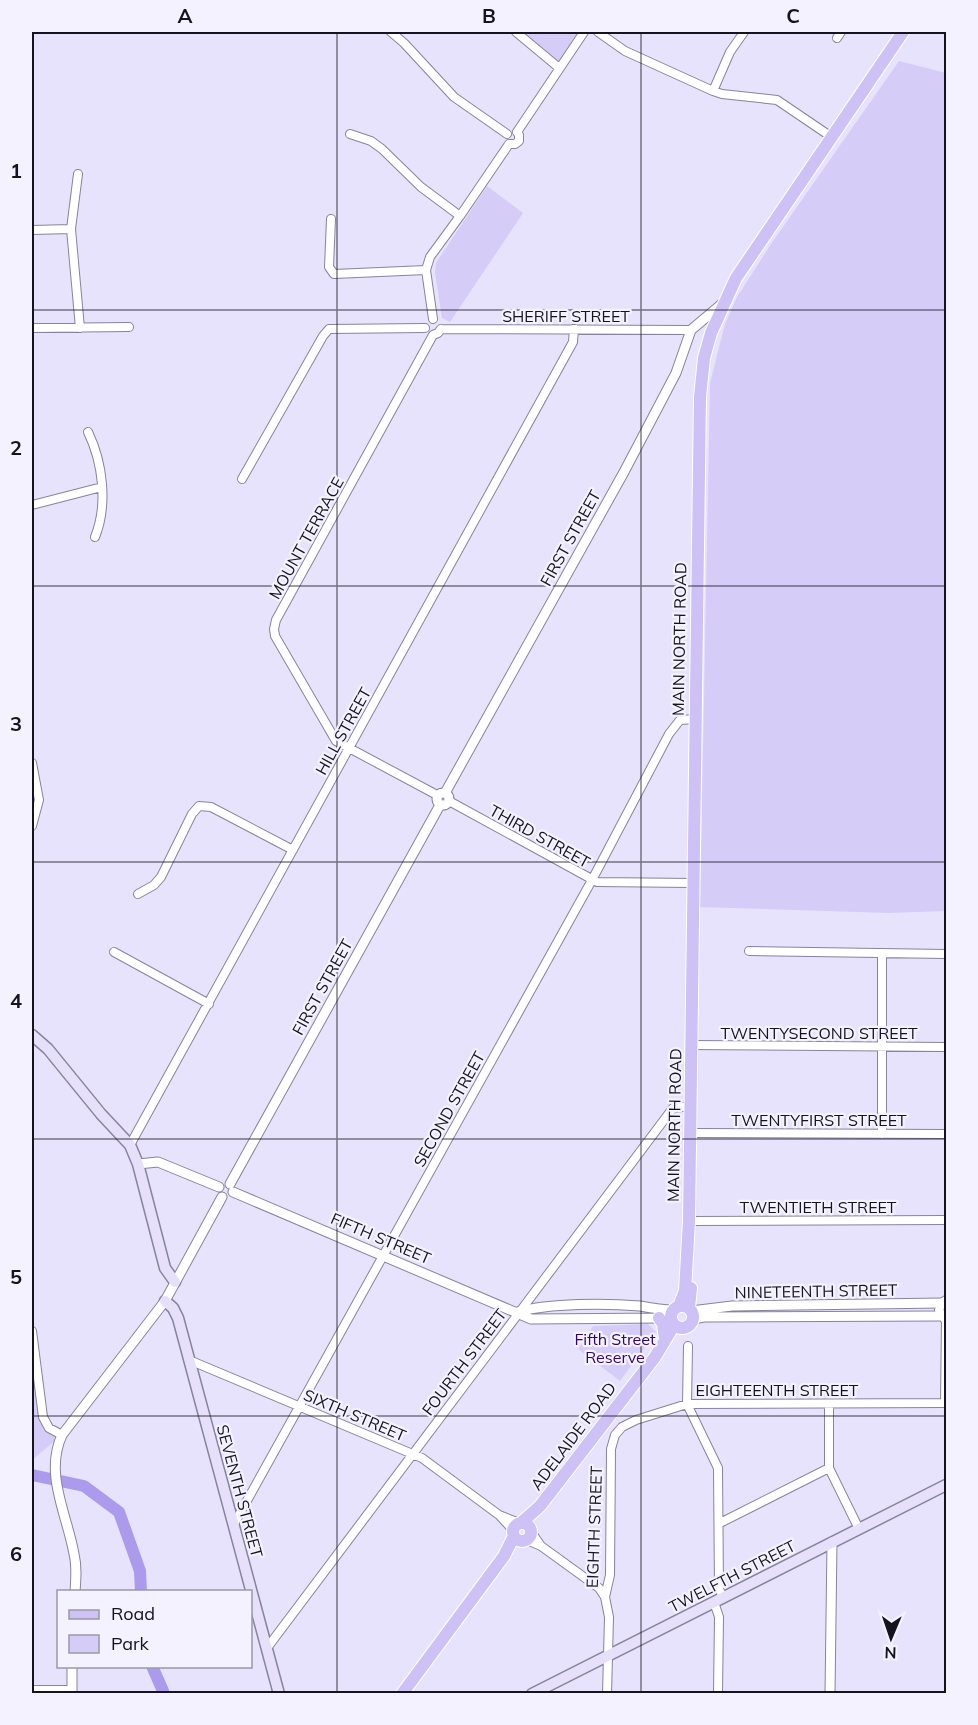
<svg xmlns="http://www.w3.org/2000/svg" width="978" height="1725" viewBox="0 0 978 1725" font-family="Mulish,sans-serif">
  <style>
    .green { fill: #d5cdf7 }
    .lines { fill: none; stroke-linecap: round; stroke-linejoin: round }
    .river { stroke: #ac9aec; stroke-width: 12 }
    .minor-casing { stroke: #88839e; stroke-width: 10 }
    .tertiary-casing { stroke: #88839e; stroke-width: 11 }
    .secondary-casing { stroke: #88839e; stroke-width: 13 }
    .primary-casing { stroke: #fff; stroke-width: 14 }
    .minor { stroke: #fff; stroke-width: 8 }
    .tertiary { stroke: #fff; stroke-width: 9 }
    .secondary { stroke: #e6e0fa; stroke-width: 10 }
    .primary { stroke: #cdc1f6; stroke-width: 12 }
    .grid { fill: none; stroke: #15131e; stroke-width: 1.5; stroke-opacity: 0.55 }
    .labels { text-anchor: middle; stroke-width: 4.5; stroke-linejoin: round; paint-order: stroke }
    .street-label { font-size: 16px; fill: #15131e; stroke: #f4f2ff }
    .park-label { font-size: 16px; fill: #310668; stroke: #f4f2ff }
    .neatline { fill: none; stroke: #15131e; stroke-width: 2 }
    .grid-label { font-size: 20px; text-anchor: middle; font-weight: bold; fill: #15131e }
  </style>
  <rect width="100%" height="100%" fill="#e7e3fc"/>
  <!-- green -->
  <path class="green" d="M 522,32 L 580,32 L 558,62 Z
    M 899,61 L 946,73 L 946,911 L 889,913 L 700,907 L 710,383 L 725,324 L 737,297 L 771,244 Z
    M 487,186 L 523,213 L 450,322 L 442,318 L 435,273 L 436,263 Z
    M 648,1324 L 656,1332 L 620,1381 L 578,1349 L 593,1326 Z
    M 32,1331 L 43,1417 L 49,1428 L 62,1435 L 32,1460 Z"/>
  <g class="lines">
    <!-- river -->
    <path class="river" d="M 32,1475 L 84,1486 L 119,1512 L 140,1571 L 141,1592
      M 152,1666 L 163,1691 L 161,1694"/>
    <!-- minor casing -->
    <g class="minor-casing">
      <path id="minor" d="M 391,32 L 404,43 L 454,97 L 507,134
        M 516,32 L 558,67
        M 598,32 L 625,51 L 713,91 L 722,94 L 777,100 L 833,138
        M 837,38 L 841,32
        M 713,91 L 730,52 L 744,32
        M 517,132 L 584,32
        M 350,134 L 371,141 L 382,149 L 421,187 L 460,216
        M 509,144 L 515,144 L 519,141 L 519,135 L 517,132
        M 78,174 L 71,229 L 80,328
        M 331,219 L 329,267 L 334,274 L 426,270
        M 32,230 L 71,229
        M 433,319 L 426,270 L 430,257 L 460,216 L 509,144
        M 32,328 L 129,327
        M 441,329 L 691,330
        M 88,432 C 103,463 108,505 95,537
        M 242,479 L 323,336 L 329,329 L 425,328
        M 32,505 L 102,487
        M 32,763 L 39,800 L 32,826
        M 437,795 L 336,741 L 275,636 L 274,629 L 276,620 L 433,335 L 438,333 L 441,329
        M 449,801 L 597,882 L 693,883
        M 138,894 L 154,885 L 161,877 L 192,814 L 199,806 L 211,807 L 293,850
        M 749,951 L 946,954
        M 114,952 L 209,1004
        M 882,953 L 882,1134
        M 691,1045 L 946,1047
        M 691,1133 L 946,1134
        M 130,1145 L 573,342 L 574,329
        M 689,1221 L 946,1220
        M 945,1320 L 939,1310 L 942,1303 L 946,1300
        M 32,1331 L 43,1417 L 49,1428 L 62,1435
        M 688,1346 L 687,1404 L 718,1468 L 719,1589 L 723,1597
        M 189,1360 L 422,1458 L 499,1515 L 519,1523
        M 945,1403 L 946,1320
        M 829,1404 L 829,1468 L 859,1529
        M 500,1516 L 513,1530
        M 720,1523 L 829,1468
        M 234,1524 L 592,880 L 669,734 L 680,720 L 695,719
        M 532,1533 L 541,1546
        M 527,1540 L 541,1546 L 599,1588 L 605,1597
        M 714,1602 L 719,1617 L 718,1694
        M 267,1648 L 673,1108 L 691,1106
        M 32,1690 L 72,1690
        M 607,1694 L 609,1617 L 605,1597 L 610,1575 L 611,1449 L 615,1435 L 622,1427 L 636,1420 L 687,1404 L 946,1403"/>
    </g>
    <!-- tertiary casing -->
    <g class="tertiary-casing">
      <path id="tertiary" d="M437 799a6 6 0 1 1 12 0a6 6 0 1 1-12 0Z
        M 445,793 L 624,472 L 676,373 L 691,330 L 723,303
        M 138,1164 L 158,1162 L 219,1187
        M 230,1184 L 440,805
        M 233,1192 L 531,1319 L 663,1318
        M 691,1311 L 732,1306 L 942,1303
        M 517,1312 C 551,1303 605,1303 640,1306 C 651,1308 662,1310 673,1310
        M 693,1319 L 704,1317 L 941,1316
        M 75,1592 C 76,1579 77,1566 74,1554 C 67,1514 44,1474 62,1435 L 165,1301 L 222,1197
        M 72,1694 L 72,1666
        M 830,1694 L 832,1542"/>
    </g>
    <!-- secondary casing -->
    <g class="secondary-casing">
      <path id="secondary" d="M 32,1035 L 48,1049 L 101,1114 L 130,1145 L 138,1164 L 165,1268 L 175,1282
        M 165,1301 L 173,1308 L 178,1318 L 279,1694
        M 532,1694 L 946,1485"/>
    </g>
    <!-- primary casing -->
    <g class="primary-casing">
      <path id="primary" d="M 679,1306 L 685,1291 L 689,1221 L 700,397 L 704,358 L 711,333 L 736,278 L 903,32
        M671 1317a11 11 0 1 1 22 0a11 11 0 1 1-22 0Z
        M 689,1308 L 691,1288
        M 659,1318 L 663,1324 L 665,1339
        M 522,1522 L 540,1506 L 655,1357 L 670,1332 L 673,1323
        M513 1532a9 9 0 1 1 18 0a9 9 0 1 1-18 0Z
        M 402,1694 L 504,1556 L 514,1536"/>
    </g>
    <!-- minor -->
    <use href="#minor" class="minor"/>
    <!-- tertiary -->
    <use href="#tertiary" class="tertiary"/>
    <!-- secondary -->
    <use href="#secondary" class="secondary"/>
    <!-- primary -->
    <use href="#primary" class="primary"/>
  </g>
  <!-- grid -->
  <path class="grid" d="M 337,32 L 337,1694M 641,32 L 641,1694M 32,310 L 946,310M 32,586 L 946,586M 32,862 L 946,862M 32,1139 L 946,1139M 32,1416 L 946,1416"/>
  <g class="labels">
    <!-- street labels -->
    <g class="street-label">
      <text x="566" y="322">SHERIFF STREET</text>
      <text transform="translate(306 538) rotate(-61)" y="6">MOUNT TERRACE</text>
      <text transform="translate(570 538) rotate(-61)" y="6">FIRST STREET</text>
      <text transform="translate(679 639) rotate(-89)" y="6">MAIN NORTH ROAD</text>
      <text transform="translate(343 731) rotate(-61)" y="6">HILL STREET</text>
      <text transform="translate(540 836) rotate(29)" y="6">THIRD STREET</text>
      <text transform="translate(322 987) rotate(-61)" y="6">FIRST STREET</text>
      <text x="819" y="1039">TWENTYSECOND STREET</text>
      <text transform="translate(449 1109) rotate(-61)" y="6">SECOND STREET</text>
      <text x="819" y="1126">TWENTYFIRST STREET</text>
      <text transform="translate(674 1125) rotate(-89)" y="6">MAIN NORTH ROAD</text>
      <text x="818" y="1213">TWENTIETH STREET</text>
      <text transform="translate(381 1238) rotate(23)" y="6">FIFTH STREET</text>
      <text transform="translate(816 1291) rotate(-1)" y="6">NINETEENTH STREET</text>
      <text transform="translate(464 1362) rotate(-53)" y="6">FOURTH STREET</text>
      <text x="777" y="1396">EIGHTEENTH STREET</text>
      <text transform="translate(355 1415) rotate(23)" y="6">SIXTH STREET</text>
      <text transform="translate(573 1436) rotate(-53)" y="6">ADELAIDE ROAD</text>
      <text transform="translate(240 1491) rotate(75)" y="6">SEVENTH STREET</text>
      <text transform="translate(594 1527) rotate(-88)" y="6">EIGHTH STREET</text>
      <text transform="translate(732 1576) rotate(-27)" y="6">TWELFTH STREET</text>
    </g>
    <!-- park labels -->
    <g class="park-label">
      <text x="615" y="1345">Fifth Street<tspan x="615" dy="18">Reserve</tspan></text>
    </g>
  </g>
  <!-- border -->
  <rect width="978" height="1725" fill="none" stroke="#f4f2ff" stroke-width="66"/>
  <!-- legend -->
  <rect x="57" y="1590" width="195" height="78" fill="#f4f2ff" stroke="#9b99a5" stroke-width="1.5"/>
  <rect x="69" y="1610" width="30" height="9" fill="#cdc1f6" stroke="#9b99a5" stroke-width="1.5"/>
  <text x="111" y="1620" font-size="18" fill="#15131e">Road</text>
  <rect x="69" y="1635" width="30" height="18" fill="#d5cdf7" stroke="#9b99a5" stroke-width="1.5"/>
  <text x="111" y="1650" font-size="18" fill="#15131e">Park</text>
  <!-- north arrow -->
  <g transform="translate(891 1638) rotate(182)" stroke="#f4f2ff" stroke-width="4.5" paint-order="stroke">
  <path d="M0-4.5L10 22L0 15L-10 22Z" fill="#15131e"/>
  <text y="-9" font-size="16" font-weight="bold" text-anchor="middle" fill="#15131e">N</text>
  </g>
  <rect x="33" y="33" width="912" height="1659" class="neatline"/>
  <g class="grid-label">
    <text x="185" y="23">A</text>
    <text x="489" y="23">B</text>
    <text x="793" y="23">C</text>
    <text x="16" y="178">1</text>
    <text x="16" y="455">2</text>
    <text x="16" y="731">3</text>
    <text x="16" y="1008">4</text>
    <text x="16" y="1284">5</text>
    <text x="16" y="1561">6</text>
  </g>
</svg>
